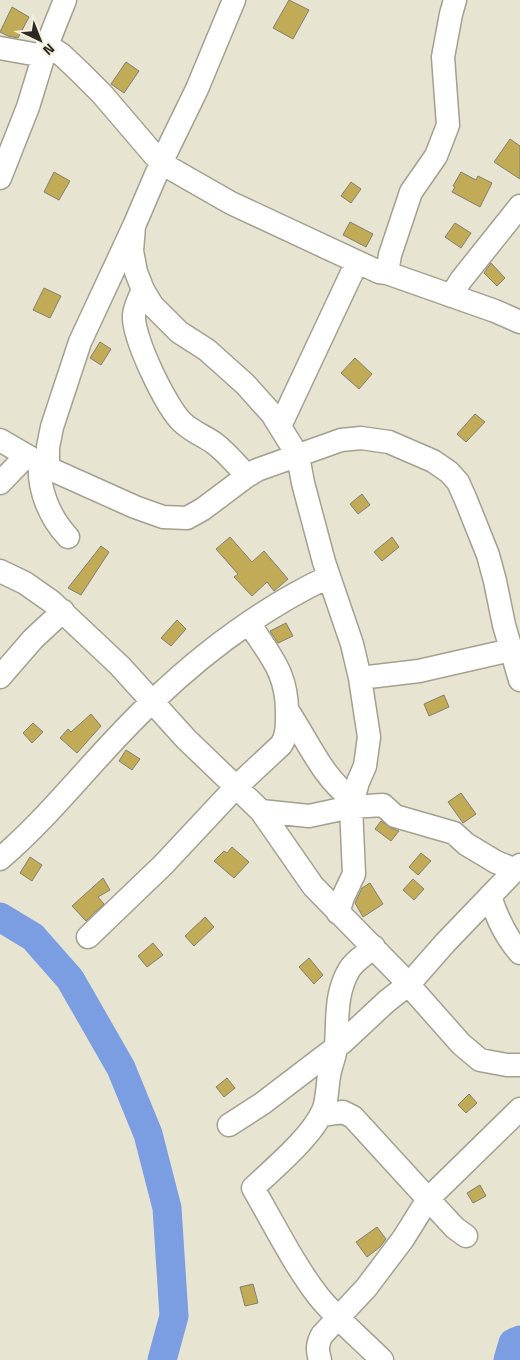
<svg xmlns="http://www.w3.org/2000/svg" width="520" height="1360" viewBox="0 0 520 1360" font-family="'Titillium Web',sans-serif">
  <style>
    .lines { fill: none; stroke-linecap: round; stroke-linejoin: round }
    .river { stroke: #7b9de2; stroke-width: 29 }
    .building { fill: #c1ab56; stroke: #848070 }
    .minor-casing { stroke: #a4a08f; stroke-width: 25 }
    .minor { stroke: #fff; stroke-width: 22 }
  </style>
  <rect width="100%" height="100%" fill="#e8e4d2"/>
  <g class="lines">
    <!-- river -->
    <path class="river" d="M 0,917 L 33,937 L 70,979 L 121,1068 L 148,1134 L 167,1208 L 174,1316 L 162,1360
      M 508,1360 L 513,1343 L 520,1340"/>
  </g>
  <!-- building -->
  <path class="building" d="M 289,0 L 309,10 L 293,39 L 273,28 Z
    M 12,7 L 29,17 L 18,38 L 8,36 L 0,32 Z
    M 126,62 L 139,71 L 124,93 L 111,84 Z
    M 510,139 L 520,146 L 520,179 L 494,162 Z
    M 54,172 L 70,181 L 59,200 L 44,192 Z
    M 461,172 L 476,180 L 478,176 L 492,183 L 480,207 L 452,192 L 455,187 L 453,186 Z
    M 351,182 L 361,189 L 351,203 L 341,196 Z
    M 350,222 L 373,234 L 366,247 L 343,235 Z
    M 455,223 L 471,233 L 461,248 L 445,237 Z
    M 491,263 L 505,278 L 497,286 L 484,273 Z
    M 44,288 L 61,296 L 50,318 L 33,310 Z
    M 100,342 L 111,349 L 101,365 L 90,358 Z
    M 355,358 L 372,374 L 359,389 L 341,373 Z
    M 475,414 L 485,422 L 466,442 L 457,434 Z
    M 362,494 L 370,505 L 358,514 L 350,504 Z
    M 230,537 L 252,562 L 264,551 L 288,579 L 274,591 L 267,582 L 252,596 L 234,577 L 238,574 L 216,549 Z
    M 392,537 L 399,547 L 382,561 L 374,552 Z
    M 101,546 L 109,552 L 81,595 L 68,588 Z
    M 177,620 L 186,629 L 171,646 L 161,638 Z
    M 286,623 L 293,636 L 278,643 L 270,631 Z
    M 444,695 L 449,707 L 429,716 L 424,704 Z
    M 91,714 L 101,726 L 77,753 L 60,738 L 68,729 L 71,732 Z
    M 33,723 L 43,732 L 32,743 L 23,733 Z
    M 126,750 L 140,759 L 132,770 L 119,761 Z
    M 461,793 L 476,814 L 463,823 L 448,802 Z
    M 381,821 L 391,828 L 399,831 L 391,841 L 375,829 Z
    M 232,847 L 249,862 L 234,878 L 214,861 L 224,851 L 227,853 Z
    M 421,853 L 431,861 L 418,875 L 409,867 Z
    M 30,857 L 42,865 L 32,881 L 20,873 Z
    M 103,878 L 110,890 L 98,897 L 104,904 L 86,921 L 72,906 Z
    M 413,879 L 424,889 L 414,900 L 403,890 Z
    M 370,883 L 383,904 L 363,917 L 355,903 L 362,888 Z
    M 205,917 L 214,927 L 194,946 L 185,936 Z
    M 153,943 L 163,955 L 147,967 L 138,956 Z
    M 309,958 L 323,975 L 314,984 L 299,967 Z
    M 227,1078 L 235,1088 L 224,1097 L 216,1087 Z
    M 469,1094 L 477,1103 L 466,1113 L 458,1105 Z
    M 480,1185 L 486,1196 L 473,1203 L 467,1193 Z
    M 377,1227 L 386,1239 L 380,1247 L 367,1257 L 356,1242 Z
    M 253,1284 L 258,1303 L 245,1306 L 240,1287 Z"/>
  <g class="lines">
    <!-- minor casing -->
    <g class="minor-casing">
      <path id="minor" d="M 47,45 L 62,55 L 80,72 L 102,94 L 161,163 L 231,203 L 379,272 L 387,273 L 495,311 L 520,322
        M 0,48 L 44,56
        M 0,178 L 28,107 L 47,45 L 65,0
        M 134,226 L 132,251 L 136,272 L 143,290 L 152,305 L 179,332 L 207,350 L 245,384 L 272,414 L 298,456 L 303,483 L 324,562 L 352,644 L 360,678 L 369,737 L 365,766 L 358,782 L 351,807 L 354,874 L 343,897 L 338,913
        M 387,273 L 390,255 L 411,192 L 436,156 L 448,125 L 443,57 L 451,14 L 455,0
        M 143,290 C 139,298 135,306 134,315 C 132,336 166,407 182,422 C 191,431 204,436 214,443 C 226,452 237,465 247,476
        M 451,296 L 461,280 L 520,206
        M 280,426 L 357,262
        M 0,440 L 48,468 L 135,507 L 163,517 L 187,518 L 203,509 L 247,476 L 257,470 L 341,440 L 361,438 L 389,442 L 433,461 L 449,472 L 458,482 L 466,500 L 488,555 L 495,581 L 504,625 L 520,680
        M 40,463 C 38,490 50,518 68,537
        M 48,468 L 48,447 L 52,427 L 80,342 L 134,226 L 161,163 L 197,89 L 234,0
        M 0,483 L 26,456
        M 0,571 L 25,583 L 52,602 L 120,666 L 186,739 L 261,811 L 313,886 L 399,974 L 461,1044 L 480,1060 L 507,1065 L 520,1065
        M 0,677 L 33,639 L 63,611
        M 360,678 L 419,671 L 511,650
        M 288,711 C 308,741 322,777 352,799
        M 261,811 L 309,816 L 351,807 L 383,805 L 395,816 L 454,833 L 466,844 L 496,862 L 516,870
        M 0,859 C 56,811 99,751 153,701 C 205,651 263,608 328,577
        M 490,896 C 497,918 505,936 520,953
        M 88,937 L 163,865 L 236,787 L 281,745 C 287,736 287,727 287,715 C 288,673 270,656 249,623
        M 374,947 C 366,954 354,961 349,970 C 335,994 338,1019 336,1045 C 336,1054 332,1062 330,1071 C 327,1083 328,1096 324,1108 C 314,1135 274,1168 253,1188 C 274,1224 294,1265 319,1297 C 338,1320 361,1339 382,1360
        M 321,1115 L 343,1112 L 353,1117 L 428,1199 L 455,1228 L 466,1236
        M 229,1125 L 263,1103 L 343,1042 L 387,1001 L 409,984 L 445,943 L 520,865
        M 320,1360 C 317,1350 317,1344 322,1335 L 366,1288 L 403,1239 L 428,1199 L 520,1109"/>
    </g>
    <!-- minor -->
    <use href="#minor" class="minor"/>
  </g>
  <!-- north arrow -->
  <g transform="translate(40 40) rotate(137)" stroke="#f6f1df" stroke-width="4" paint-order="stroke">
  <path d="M0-4L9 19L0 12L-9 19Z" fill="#2c2a24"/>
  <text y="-8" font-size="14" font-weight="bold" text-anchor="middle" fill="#2c2a24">N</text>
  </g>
</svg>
